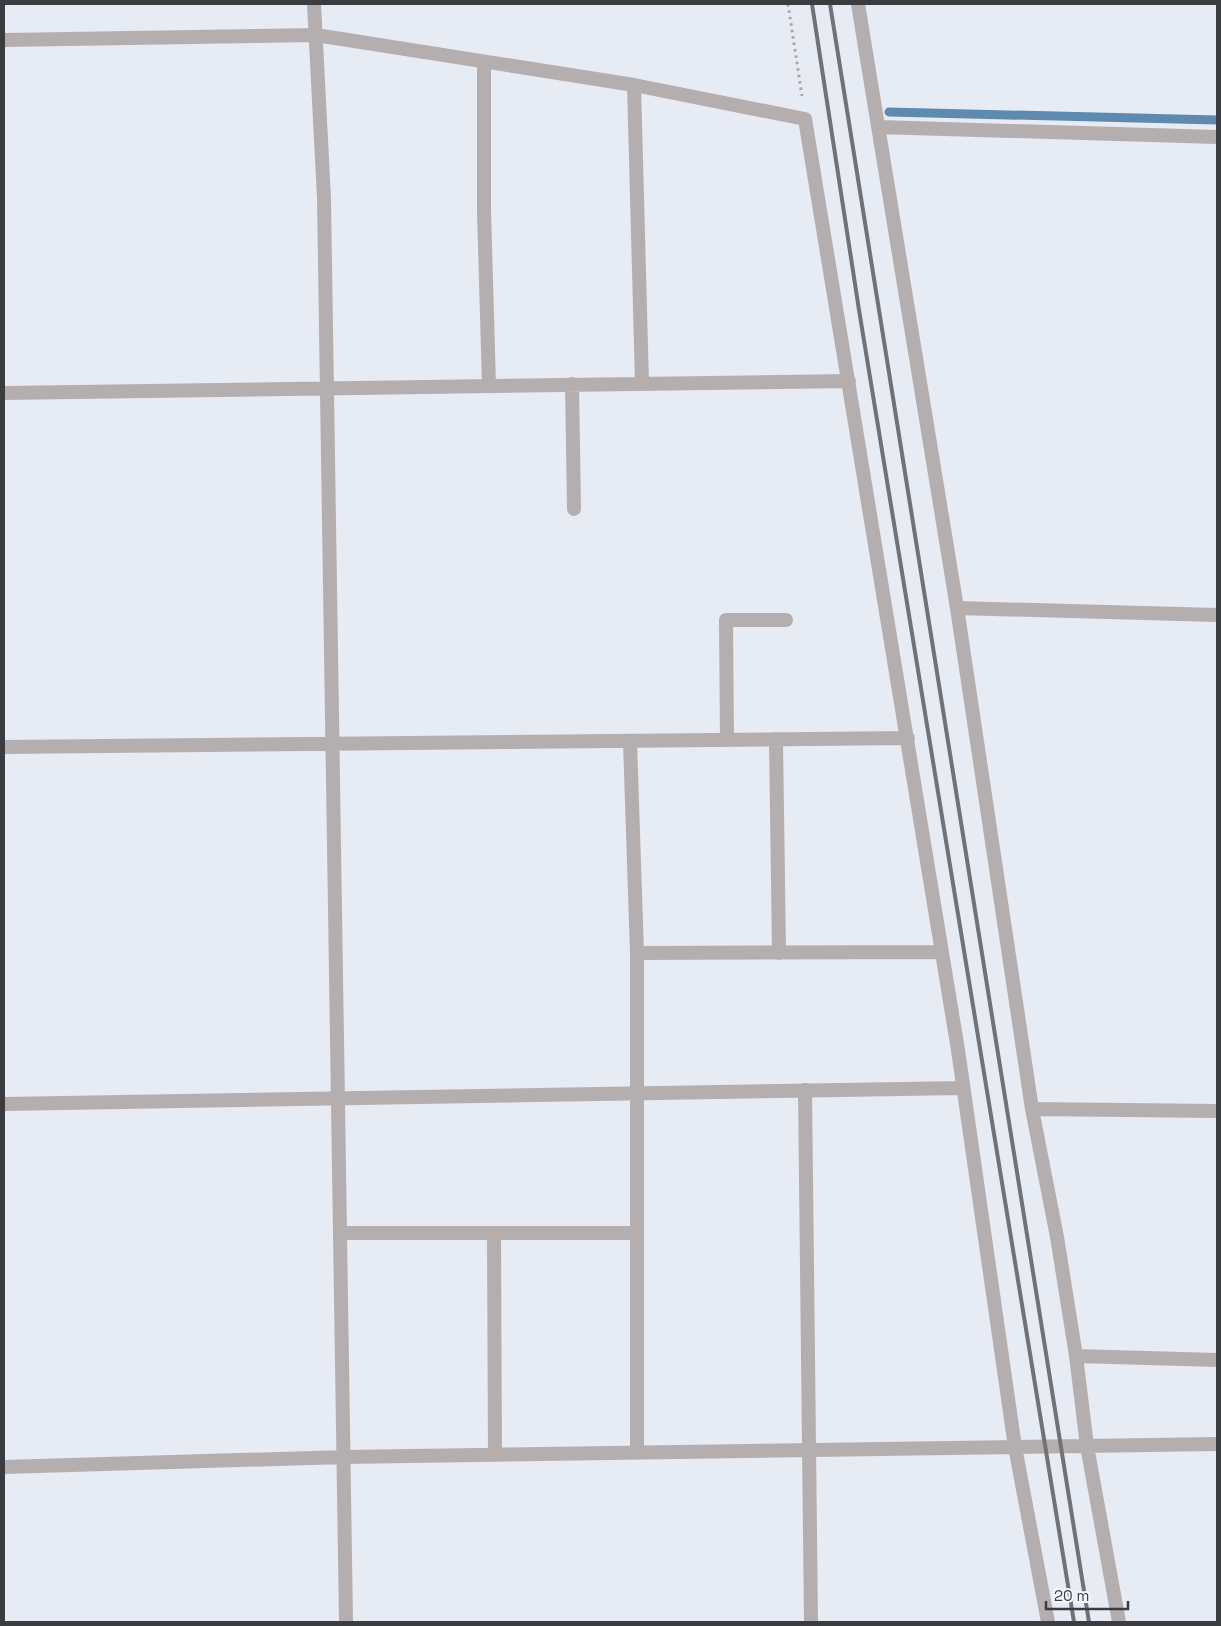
<svg xmlns="http://www.w3.org/2000/svg" width="1221" height="1626" viewBox="0 0 1221 1626" font-family="'Space Grotesk',sans-serif">
  <style>
    .lines { fill: none; stroke-linecap: round; stroke-linejoin: round }
    .stream { stroke: #5d8aae; stroke-width: 9 }
    .path { stroke: #a4a7ae; stroke-width: 3; stroke-dasharray: 2.5 4; stroke-linecap: butt }
    .minor { stroke: #b4afae; stroke-width: 14 }
    .rail { stroke: #6f7277; stroke-width: 4 }
  </style>
  <rect width="100%" height="100%" fill="#e7ebf4"/>
  <g class="lines">
    <!-- stream -->
    <path class="stream" d="M 889,112 L 1217,120"/>
    <!-- path -->
    <path class="path" d="M 788,4 L 802,96"/>
    <!-- minor -->
    <path class="minor" d="M 314,4 L 324,198 L 346,1622
      M 858,4 L 957,608 L 1032,1109 L 1057,1237 L 1076,1356 L 1087,1446 L 1119,1622
      M 4,40 L 316,35 L 634,85 L 805,119 L 958,1050 L 1015,1447 L 1048,1622
      M 484,62 L 484,211 L 489,385
      M 634,85 L 642,383
      M 878,127 L 1217,137
      M 572,384 L 574,509
      M 4,393 L 849,381
      M 957,608 L 1217,615
      M 776,739 L 779,953
      M 727,740 L 726,620 L 786,620
      M 630,742 L 637,953 L 637,1453
      M 4,747 L 908,738
      M 637,953 L 942,952
      M 805,1090 L 811,1622
      M 4,1104 L 963,1088
      M 1032,1109 L 1217,1111
      M 341,1233 L 637,1233
      M 494,1234 L 495,1455
      M 1076,1356 L 1217,1360
      M 4,1467 L 345,1457 L 1217,1444"/>
    <!-- rail -->
    <path class="rail" d="M 812,4 L 859,310 L 1074,1622
      M 830,4 L 1089,1622"/>
  </g>
  <!-- border -->
  <rect width="1221" height="1626" fill="none" stroke="#3a3c3f" stroke-width="10"/>
  <!-- scale -->
  <path d="M1046 1601v8h82v-8" fill="none" stroke="#3a3c3f" stroke-width="2.5"/>
  <text x="1054" y="1601" font-size="15" fill="#3a3c3f" stroke="#f6f8fe" stroke-width="4" paint-order="stroke">20 m</text>
</svg>
